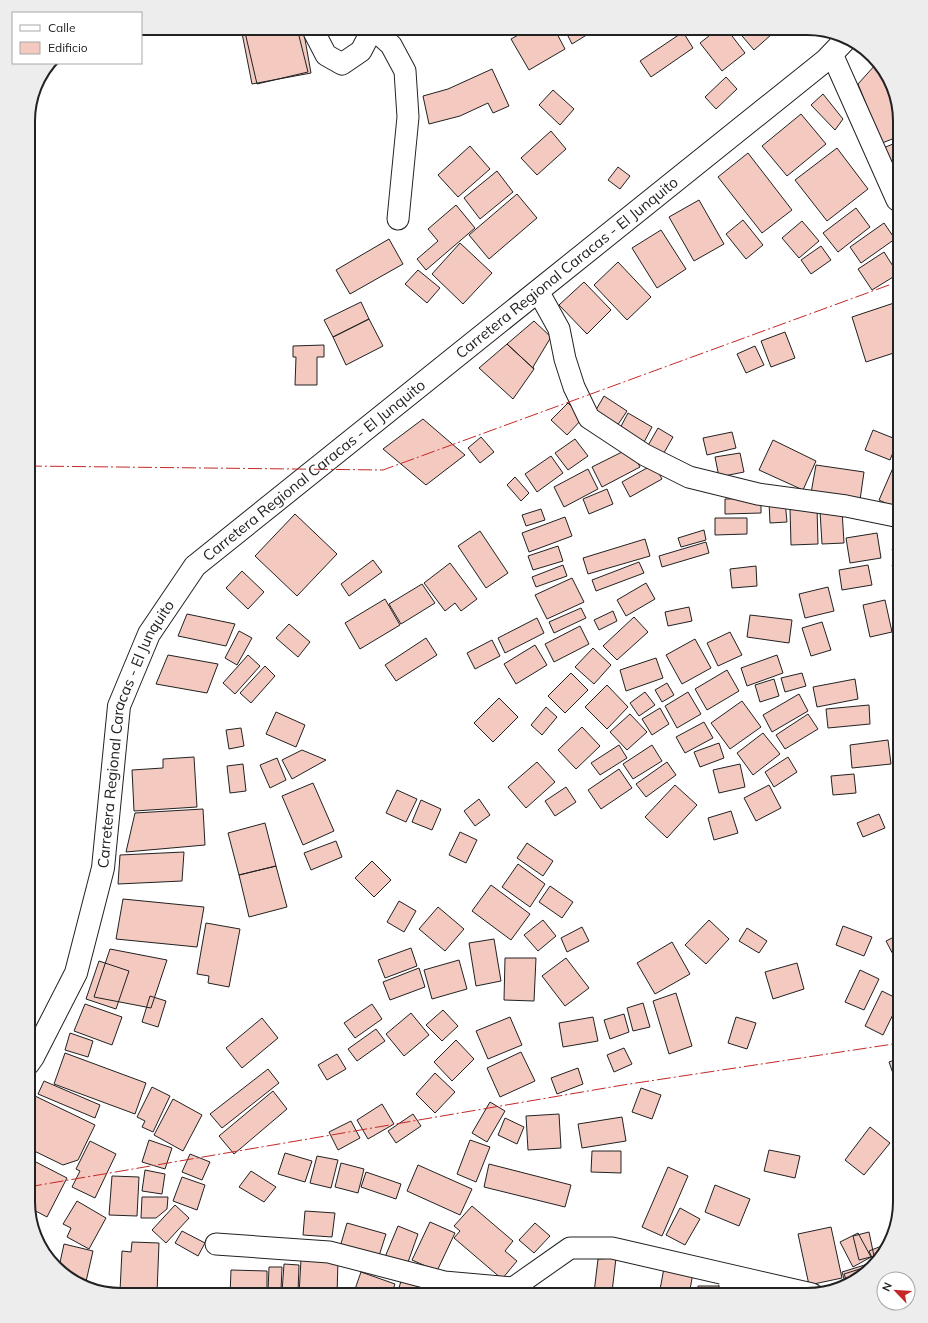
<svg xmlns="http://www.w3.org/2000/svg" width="928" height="1323" viewBox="0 0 928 1323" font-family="Mulish,sans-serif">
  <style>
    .building { fill: #f3c9c0; stroke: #222 }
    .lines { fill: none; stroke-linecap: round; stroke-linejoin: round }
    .street-casing { stroke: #222; stroke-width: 23 }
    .primary-casing { stroke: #222; stroke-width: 24 }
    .street { stroke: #fff; stroke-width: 21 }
    .primary { stroke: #fff; stroke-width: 22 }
    .power { stroke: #c62828; stroke-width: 1; stroke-dasharray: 14 3 2 3; stroke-linecap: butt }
    .labels { text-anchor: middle; stroke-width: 3; stroke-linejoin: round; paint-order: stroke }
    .street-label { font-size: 15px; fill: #222; stroke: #fff }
    .rim { fill: none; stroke: #222; stroke-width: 2 }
  </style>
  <rect width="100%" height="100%" fill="#fff"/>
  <!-- building -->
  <path class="building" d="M 241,28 L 303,28 L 311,73 L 252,84 Z
    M 244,28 L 297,28 L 308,72 L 257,84 Z
    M 531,28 L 554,28 L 565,49 L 529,70 L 511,39 Z
    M 564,28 L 598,28 L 572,44 Z
    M 719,28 L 726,28 L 745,53 L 722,71 L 700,43 Z
    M 739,28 L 767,28 L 772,34 L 754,50 L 737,30 Z
    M 794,28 L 805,28 L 799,34 Z
    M 683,32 L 693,48 L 651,77 L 640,61 Z
    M 876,64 L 887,74 L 900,121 L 900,136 L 882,143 L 858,84 Z
    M 492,69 L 509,106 L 493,113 L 488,103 L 460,116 L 429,124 L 423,96 L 448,89 Z
    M 726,77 L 737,89 L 716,109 L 705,97 Z
    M 553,90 L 574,109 L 560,125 L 539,105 Z
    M 823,94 L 843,119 L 835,130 L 811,105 Z
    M 801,114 L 826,144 L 787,176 L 762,146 Z
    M 551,131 L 566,149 L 537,175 L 521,158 Z
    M 900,141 L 900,178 L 886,161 L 881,149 Z
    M 470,146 L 490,169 L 458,197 L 438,175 Z
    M 837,148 L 868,189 L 827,221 L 795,180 Z
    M 748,153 L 792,210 L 762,233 L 718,177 Z
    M 618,167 L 630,176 L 620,189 L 608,180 Z
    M 497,171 L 513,192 L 480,219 L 464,198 Z
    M 517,194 L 537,218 L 489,259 L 469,235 Z
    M 699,200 L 724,244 L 694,261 L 669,217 Z
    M 456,205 L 475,228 L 426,270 L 417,259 L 438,241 L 428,229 Z
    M 856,208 L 870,227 L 838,252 L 823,233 Z
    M 743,220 L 763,245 L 746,259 L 726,234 Z
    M 802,221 L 819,241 L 799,258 L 782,238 Z
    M 884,223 L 895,239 L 861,263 L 850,247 Z
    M 661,230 L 686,269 L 657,288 L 632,248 Z
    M 389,239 L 403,264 L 350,294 L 336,270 Z
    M 460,243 L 492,273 L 463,304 L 432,274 Z
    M 821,246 L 831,260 L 811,274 L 801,260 Z
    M 884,252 L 898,274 L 872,290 L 858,269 Z
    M 618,262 L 651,297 L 627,320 L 594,285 Z
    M 418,270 L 440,288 L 427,303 L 405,284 Z
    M 584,282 L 611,310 L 587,334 L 559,305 Z
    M 900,301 L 900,351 L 866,362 L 852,317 Z
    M 361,302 L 369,319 L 333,337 L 324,320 Z
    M 369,319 L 383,346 L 346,365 L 333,337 Z
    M 534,321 L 551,337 L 533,367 L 534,369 L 507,344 Z
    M 785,332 L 795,358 L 771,367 L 761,341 Z
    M 507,344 L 534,369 L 513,399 L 479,368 Z
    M 324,345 L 324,357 L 317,357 L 317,385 L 295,385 L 296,357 L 293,357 L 293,346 Z
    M 755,346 L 764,365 L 746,373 L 737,354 Z
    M 604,396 L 627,411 L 615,429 L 593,415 Z
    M 568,403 L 583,418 L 567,435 L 551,420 Z
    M 628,413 L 652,427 L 642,446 L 618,432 Z
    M 423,419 L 465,455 L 426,485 L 383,449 Z
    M 658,428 L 673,437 L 661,458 L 646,449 Z
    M 873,430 L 898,440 L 890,460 L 865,450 Z
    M 732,432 L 736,448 L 707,455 L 703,438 Z
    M 481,437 L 494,452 L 480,463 L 468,448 Z
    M 575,439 L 588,456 L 568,470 L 555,453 Z
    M 773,440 L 816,461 L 803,490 L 759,470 Z
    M 630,448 L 640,467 L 602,487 L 592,467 Z
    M 740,453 L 744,472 L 719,477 L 715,457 Z
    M 551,456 L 563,473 L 537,492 L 525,474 Z
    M 896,461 L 900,462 L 900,510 L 879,500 Z
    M 654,464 L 662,479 L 630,497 L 622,482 Z
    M 816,465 L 864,472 L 860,500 L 811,493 Z
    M 588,469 L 598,489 L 564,507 L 554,487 Z
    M 515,477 L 529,493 L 521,501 L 507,485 Z
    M 607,489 L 613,504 L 589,514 L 583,499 Z
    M 761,498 L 761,513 L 725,514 L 725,499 Z
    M 785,501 L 787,522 L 770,523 L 769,502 Z
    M 817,507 L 818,544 L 791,545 L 790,508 Z
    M 541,509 L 545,520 L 526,526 L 522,515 Z
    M 842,510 L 844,543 L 822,544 L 820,511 Z
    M 295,514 L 337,554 L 297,596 L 255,556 Z
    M 565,517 L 572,536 L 529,552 L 522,533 Z
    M 715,518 L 747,518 L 747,534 L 715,535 Z
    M 704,530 L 706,540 L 681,547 L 678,538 Z
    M 900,530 L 900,553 L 892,550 Z
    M 480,531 L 508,573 L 486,588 L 458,546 Z
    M 877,533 L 881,558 L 850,563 L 846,538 Z
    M 645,539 L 650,556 L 588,574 L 583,558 Z
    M 706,542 L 709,553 L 662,567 L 659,556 Z
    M 558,546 L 563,561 L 533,570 L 528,556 Z
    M 896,556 L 900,557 L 900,569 L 892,566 Z
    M 373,560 L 382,572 L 349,596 L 341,584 Z
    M 639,562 L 644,573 L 596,591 L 592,580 Z
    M 450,563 L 477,599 L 461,611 L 455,603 L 445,611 L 424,583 Z
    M 563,565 L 567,576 L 536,587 L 532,577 Z
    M 868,565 L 872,585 L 842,590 L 839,570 Z
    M 756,566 L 757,586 L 732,588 L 730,569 Z
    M 242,571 L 264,592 L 248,609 L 226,588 Z
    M 572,578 L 584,602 L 547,619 L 535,595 Z
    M 646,583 L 655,599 L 626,616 L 617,600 Z
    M 422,584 L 435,603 L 401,624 L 389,604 Z
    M 828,587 L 834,611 L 805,618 L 799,594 Z
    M 385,599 L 400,625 L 360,649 L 345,623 Z
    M 885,600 L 892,632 L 870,637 L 863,605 Z
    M 689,607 L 692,621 L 668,626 L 665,612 Z
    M 581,608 L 586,618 L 554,633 L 549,622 Z
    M 900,608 L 900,628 L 896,629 L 893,609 Z
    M 613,611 L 617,621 L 599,630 L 594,620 Z
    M 187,614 L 235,624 L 226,646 L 178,636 Z
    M 750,615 L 792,620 L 789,643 L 747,637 Z
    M 634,617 L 648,632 L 617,660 L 603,646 Z
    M 537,618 L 544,633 L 505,653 L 498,638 Z
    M 822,622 L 831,650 L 811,656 L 802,628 Z
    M 289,624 L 310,642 L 298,657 L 276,638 Z
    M 580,626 L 589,644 L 554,662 L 545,644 Z
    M 239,631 L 252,638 L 237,665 L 225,658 Z
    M 730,632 L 742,655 L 718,666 L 707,643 Z
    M 426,638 L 437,655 L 396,681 L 385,665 Z
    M 695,639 L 711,668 L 682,684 L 666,655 Z
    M 492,640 L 500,656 L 475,669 L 467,653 Z
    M 535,645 L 547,665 L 516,684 L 504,664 Z
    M 593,648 L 611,665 L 594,684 L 575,667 Z
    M 168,655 L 218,664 L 207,693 L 156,684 Z
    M 248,655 L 260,666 L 235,694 L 223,683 Z
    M 777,655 L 783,673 L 747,686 L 741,668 Z
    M 656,658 L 663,678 L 626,691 L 620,670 Z
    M 265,666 L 275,676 L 251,703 L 240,693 Z
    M 727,670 L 739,691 L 707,710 L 695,689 Z
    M 571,673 L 588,690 L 565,713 L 548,696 Z
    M 802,673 L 806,686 L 785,692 L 781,678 Z
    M 774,679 L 779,696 L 760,702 L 755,685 Z
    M 855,679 L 858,699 L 817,707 L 813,687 Z
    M 667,683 L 674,695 L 662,702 L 655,690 Z
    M 607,685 L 628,707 L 607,729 L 585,707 Z
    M 645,692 L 655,705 L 639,716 L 630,703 Z
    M 688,692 L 701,714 L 677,728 L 665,706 Z
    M 799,694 L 808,711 L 772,732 L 763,715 Z
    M 499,698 L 518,717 L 493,742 L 474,723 Z
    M 742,701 L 761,727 L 730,749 L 711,723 Z
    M 869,705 L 870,724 L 828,728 L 826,709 Z
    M 546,707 L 557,717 L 542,735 L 531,725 Z
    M 660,708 L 669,724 L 652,735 L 642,719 Z
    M 276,712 L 305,725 L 296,747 L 266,734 Z
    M 630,714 L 647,732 L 627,750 L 610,732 Z
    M 808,714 L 818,729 L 785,749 L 776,735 Z
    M 704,722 L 713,738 L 685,753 L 676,737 Z
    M 582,727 L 600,746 L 576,769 L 558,750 Z
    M 241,728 L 244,746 L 229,749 L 226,730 Z
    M 763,733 L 780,754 L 753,775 L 737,753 Z
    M 888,740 L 891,764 L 852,768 L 850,745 Z
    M 719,743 L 724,758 L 700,767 L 694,752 Z
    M 619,745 L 627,758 L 600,775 L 591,763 Z
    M 652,745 L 662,761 L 633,779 L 623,764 Z
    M 302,750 L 326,760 L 292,779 L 282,760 Z
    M 194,757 L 197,807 L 134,811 L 132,770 L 163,768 L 163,759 Z
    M 788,757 L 797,772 L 774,787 L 765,772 Z
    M 277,758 L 286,780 L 270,788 L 260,765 Z
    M 537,762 L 555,782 L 526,808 L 508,787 Z
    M 667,762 L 676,775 L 646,797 L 636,784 Z
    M 243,764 L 246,791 L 230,793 L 227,766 Z
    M 740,764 L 745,787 L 719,793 L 713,770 Z
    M 619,769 L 632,788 L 601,809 L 588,790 Z
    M 854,774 L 856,793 L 833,795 L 831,776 Z
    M 313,783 L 334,831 L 303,845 L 282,796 Z
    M 675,785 L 697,805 L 667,838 L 645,817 Z
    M 769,785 L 781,808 L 756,821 L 744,798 Z
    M 566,787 L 576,802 L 555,816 L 545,801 Z
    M 397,790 L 417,799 L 406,822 L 386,813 Z
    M 479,799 L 490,815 L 475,826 L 464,811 Z
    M 421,800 L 441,809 L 432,830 L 412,822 Z
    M 203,809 L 205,845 L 126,852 L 135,813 Z
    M 731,811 L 738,833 L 714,840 L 708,818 Z
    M 879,814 L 885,828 L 863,837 L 857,823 Z
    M 265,823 L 276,866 L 239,875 L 228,833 Z
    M 460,832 L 477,840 L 466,863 L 449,855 Z
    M 336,841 L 342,857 L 311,870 L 304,853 Z
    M 527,843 L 553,861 L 543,876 L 517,858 Z
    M 184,852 L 182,881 L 118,884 L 120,855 Z
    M 372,861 L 391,880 L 374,897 L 355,878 Z
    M 518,864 L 545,884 L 530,907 L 502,887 Z
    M 276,866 L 287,907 L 249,917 L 239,875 Z
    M 491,885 L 530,914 L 511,940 L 472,911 Z
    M 550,886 L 573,902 L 562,918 L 539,902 Z
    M 123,899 L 204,907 L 197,947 L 116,939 Z
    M 399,901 L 416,911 L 404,932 L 387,922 Z
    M 438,907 L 464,929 L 445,951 L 419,929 Z
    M 543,920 L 556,936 L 538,951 L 524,935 Z
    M 709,920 L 729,939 L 706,964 L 685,945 Z
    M 206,923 L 240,929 L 229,987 L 208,983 L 209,976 L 197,974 Z
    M 843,926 L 872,937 L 864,956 L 836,945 Z
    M 582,927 L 589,941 L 567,952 L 561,938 Z
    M 747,928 L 767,941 L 759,953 L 739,941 Z
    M 900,934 L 900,960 L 897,962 L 886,941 Z
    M 494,939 L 501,981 L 476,986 L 469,943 Z
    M 672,942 L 690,974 L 655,994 L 637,963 Z
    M 411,948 L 417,966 L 385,978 L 378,960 Z
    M 110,949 L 167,960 L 151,1008 L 94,997 Z
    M 505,958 L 536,958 L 534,1001 L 504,1000 Z
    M 566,958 L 589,988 L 565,1006 L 542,976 Z
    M 459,960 L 467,989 L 432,999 L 424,970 Z
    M 99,961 L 129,971 L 116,1009 L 86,999 Z
    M 797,963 L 804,989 L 773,999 L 765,972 Z
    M 419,968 L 425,987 L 390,1000 L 383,982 Z
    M 860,970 L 879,979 L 864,1010 L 845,1002 Z
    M 882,991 L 900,1000 L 883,1035 L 865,1026 Z
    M 676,993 L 692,1046 L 669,1054 L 653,1001 Z
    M 150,996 L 166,1001 L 158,1027 L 142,1022 Z
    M 643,1003 L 650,1027 L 633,1031 L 627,1008 Z
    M 85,1004 L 122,1017 L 112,1045 L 74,1031 Z
    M 372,1004 L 382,1019 L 355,1038 L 344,1023 Z
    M 443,1010 L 458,1026 L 442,1041 L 426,1025 Z
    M 411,1013 L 429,1035 L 404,1056 L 386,1034 Z
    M 624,1014 L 629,1032 L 610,1039 L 604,1020 Z
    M 510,1017 L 522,1045 L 488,1059 L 476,1031 Z
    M 593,1017 L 598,1041 L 563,1047 L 559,1023 Z
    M 736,1017 L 756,1023 L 747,1049 L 728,1043 Z
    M 262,1018 L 278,1038 L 242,1068 L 226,1048 Z
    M 376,1029 L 385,1041 L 357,1061 L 348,1049 Z
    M 70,1033 L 93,1041 L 88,1057 L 65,1050 Z
    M 456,1040 L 474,1059 L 452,1081 L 434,1062 Z
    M 624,1048 L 632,1064 L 614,1072 L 607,1055 Z
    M 521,1052 L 535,1081 L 500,1097 L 487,1068 Z
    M 65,1053 L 146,1083 L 135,1114 L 54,1084 Z
    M 337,1054 L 346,1069 L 327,1080 L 318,1065 Z
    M 900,1058 L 900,1080 L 896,1082 L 889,1062 Z
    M 578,1068 L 583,1084 L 557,1094 L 551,1078 Z
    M 268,1069 L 279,1083 L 222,1128 L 210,1114 Z
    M 435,1073 L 455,1092 L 435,1113 L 416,1094 Z
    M 44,1081 L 100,1105 L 95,1118 L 38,1094 Z
    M 152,1087 L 170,1096 L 153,1132 L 142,1127 L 145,1121 L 137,1117 Z
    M 641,1088 L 661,1095 L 652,1119 L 632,1112 Z
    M 273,1091 L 287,1109 L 234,1154 L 219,1136 Z
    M 35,1096 L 95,1125 L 78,1160 L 63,1165 L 28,1148 L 28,1111 Z
    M 173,1099 L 202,1115 L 183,1151 L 154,1135 Z
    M 490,1102 L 505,1111 L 487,1142 L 472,1133 Z
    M 382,1104 L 394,1124 L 368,1139 L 357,1120 Z
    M 413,1114 L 421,1126 L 396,1143 L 388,1131 Z
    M 559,1114 L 561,1148 L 528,1150 L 526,1116 Z
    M 622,1117 L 626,1141 L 582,1148 L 578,1124 Z
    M 505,1118 L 524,1127 L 517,1144 L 498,1135 Z
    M 351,1121 L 360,1138 L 338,1150 L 329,1132 Z
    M 870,1127 L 890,1143 L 864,1175 L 845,1160 Z
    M 149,1140 L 172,1148 L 165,1169 L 142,1162 Z
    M 470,1140 L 490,1147 L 476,1182 L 457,1174 Z
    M 90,1141 L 116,1154 L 95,1198 L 72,1187 L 80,1171 L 76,1169 Z
    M 769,1150 L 800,1156 L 795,1178 L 764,1171 Z
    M 592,1151 L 621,1151 L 621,1173 L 591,1172 Z
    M 285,1153 L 312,1161 L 305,1182 L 278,1174 Z
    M 190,1154 L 210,1162 L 202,1180 L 182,1172 Z
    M 317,1156 L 338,1160 L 331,1188 L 310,1183 Z
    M 34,1161 L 67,1178 L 47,1217 L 30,1208 L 28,1202 L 28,1172 Z
    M 341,1163 L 364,1169 L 358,1193 L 335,1187 Z
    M 489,1164 L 571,1185 L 565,1207 L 484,1187 Z
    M 418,1165 L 472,1189 L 460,1215 L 407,1191 Z
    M 668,1167 L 688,1176 L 662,1236 L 642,1227 Z
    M 145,1170 L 165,1174 L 162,1194 L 142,1191 Z
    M 251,1171 L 276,1187 L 264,1202 L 239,1187 Z
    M 366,1172 L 401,1184 L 396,1199 L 361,1187 Z
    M 112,1176 L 139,1177 L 137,1216 L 109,1215 Z
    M 182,1177 L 205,1185 L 197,1210 L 173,1201 Z
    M 715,1185 L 750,1199 L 739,1226 L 705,1212 Z
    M 142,1197 L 168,1197 L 167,1209 L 156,1218 L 141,1218 Z
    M 77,1201 L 106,1218 L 89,1249 L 67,1237 L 71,1228 L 63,1224 Z
    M 175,1205 L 189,1218 L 166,1243 L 152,1230 Z
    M 472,1206 L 513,1241 L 505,1251 L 517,1261 L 502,1279 L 454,1238 L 460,1231 L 454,1226 Z
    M 680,1208 L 700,1219 L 685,1245 L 666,1235 Z
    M 305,1211 L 335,1213 L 332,1237 L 303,1235 Z
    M 430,1222 L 455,1233 L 437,1271 L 412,1260 Z
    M 347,1223 L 386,1234 L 378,1259 L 340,1247 Z
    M 535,1223 L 550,1236 L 534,1253 L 519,1240 Z
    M 398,1226 L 418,1234 L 407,1265 L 385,1257 Z
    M 831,1227 L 842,1278 L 809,1285 L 798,1234 Z
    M 182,1231 L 205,1243 L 198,1256 L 175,1243 Z
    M 869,1232 L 874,1256 L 859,1260 L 853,1236 Z
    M 858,1233 L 871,1257 L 853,1267 L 840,1242 Z
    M 132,1242 L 159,1243 L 157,1293 L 120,1291 L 122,1251 L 131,1252 Z
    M 889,1243 L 887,1249 L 874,1262 L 869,1251 Z
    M 64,1244 L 93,1251 L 85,1286 L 74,1282 L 59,1267 Z
    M 616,1258 L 612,1292 L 594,1293 L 598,1259 Z
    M 301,1259 L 338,1260 L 337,1295 L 299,1295 Z
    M 284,1264 L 299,1265 L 298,1293 L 282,1292 Z
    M 868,1264 L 869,1267 L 854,1282 L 846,1285 L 842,1272 Z
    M 269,1267 L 282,1267 L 281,1291 L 268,1291 Z
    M 866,1267 L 867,1269 L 854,1282 L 848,1284 L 844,1274 Z
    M 664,1268 L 693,1273 L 689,1295 L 659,1295 Z
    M 231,1270 L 267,1271 L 267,1295 L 230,1295 Z
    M 361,1272 L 395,1284 L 391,1295 L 353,1295 Z
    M 401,1281 L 424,1288 L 421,1295 L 397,1295 Z
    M 698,1286 L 723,1286 L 723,1295 L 698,1295 Z"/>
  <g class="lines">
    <!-- street casing -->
    <g class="street-casing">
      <path id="street" d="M 312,28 L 326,55 L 342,64 L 361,51 L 373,28
        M 373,29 L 391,45 L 405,71 L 408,117 L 398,219
        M 832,54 L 897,200 L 900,202
        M 538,291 L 559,329 L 565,359 L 574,387 L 589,418 L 645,455 L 689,477 L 758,494 L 846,506 L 900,517
        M 216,1244 L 329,1252 L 444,1282 L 513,1288
        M 728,1275 L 732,1295
        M 509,1295 L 513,1288 L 570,1248 L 612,1248 L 812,1294"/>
    </g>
    <!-- primary casing -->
    <g class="primary-casing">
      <g id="primary">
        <path id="s1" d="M 28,1064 L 33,1057 L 76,973 L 103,868 L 119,706 L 149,634 L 195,566 L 826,60 L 847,38"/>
      </g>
    </g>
    <!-- street -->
    <use href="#street" class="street"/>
    <!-- primary -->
    <use href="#primary" class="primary"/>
    <!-- power -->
    <path class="power" d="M 28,466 L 383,470 L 900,281
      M 28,1187 L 623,1085 L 900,1043"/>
  </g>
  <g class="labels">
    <!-- street labels -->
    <g class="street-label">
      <text dy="5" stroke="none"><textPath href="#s1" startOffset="1011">Carretera Regional Caracas - El Junquito</textPath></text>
      <text dy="5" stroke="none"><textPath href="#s1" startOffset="687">Carretera Regional Caracas - El Junquito</textPath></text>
      <text dy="5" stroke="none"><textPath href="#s1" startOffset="351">Carretera Regional Caracas - El Junquito</textPath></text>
    </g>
  </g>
  <!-- crop -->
  <path d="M0 0H928V1323H0ZM121 35H807A86 86 0 0 1 893 121V1202A86 86 0 0 1 807 1288H121A86 86 0 0 1 35 1202V121A86 86 0 0 1 121 35Z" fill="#ededed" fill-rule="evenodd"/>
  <path class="rim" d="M121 35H807A86 86 0 0 1 893 121V1202A86 86 0 0 1 807 1288H121A86 86 0 0 1 35 1202V121A86 86 0 0 1 121 35Z"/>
  <!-- legend -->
  <rect x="12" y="12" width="130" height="52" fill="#ffffff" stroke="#a7a7a7"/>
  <rect x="20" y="25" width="20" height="6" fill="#ffffff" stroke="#a7a7a7"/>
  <text x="48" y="32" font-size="12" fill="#222222">Calle</text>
  <rect x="20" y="42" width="20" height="12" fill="#f3c9c0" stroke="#a7a7a7"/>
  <text x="48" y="52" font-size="12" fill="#222222">Edificio</text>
  <!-- north arrow -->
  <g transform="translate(896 1291) rotate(295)"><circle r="19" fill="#ffffff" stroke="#a7a7a7"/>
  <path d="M0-3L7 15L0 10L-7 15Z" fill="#c62828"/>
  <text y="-6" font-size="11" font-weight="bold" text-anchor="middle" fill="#222222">N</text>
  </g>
</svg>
